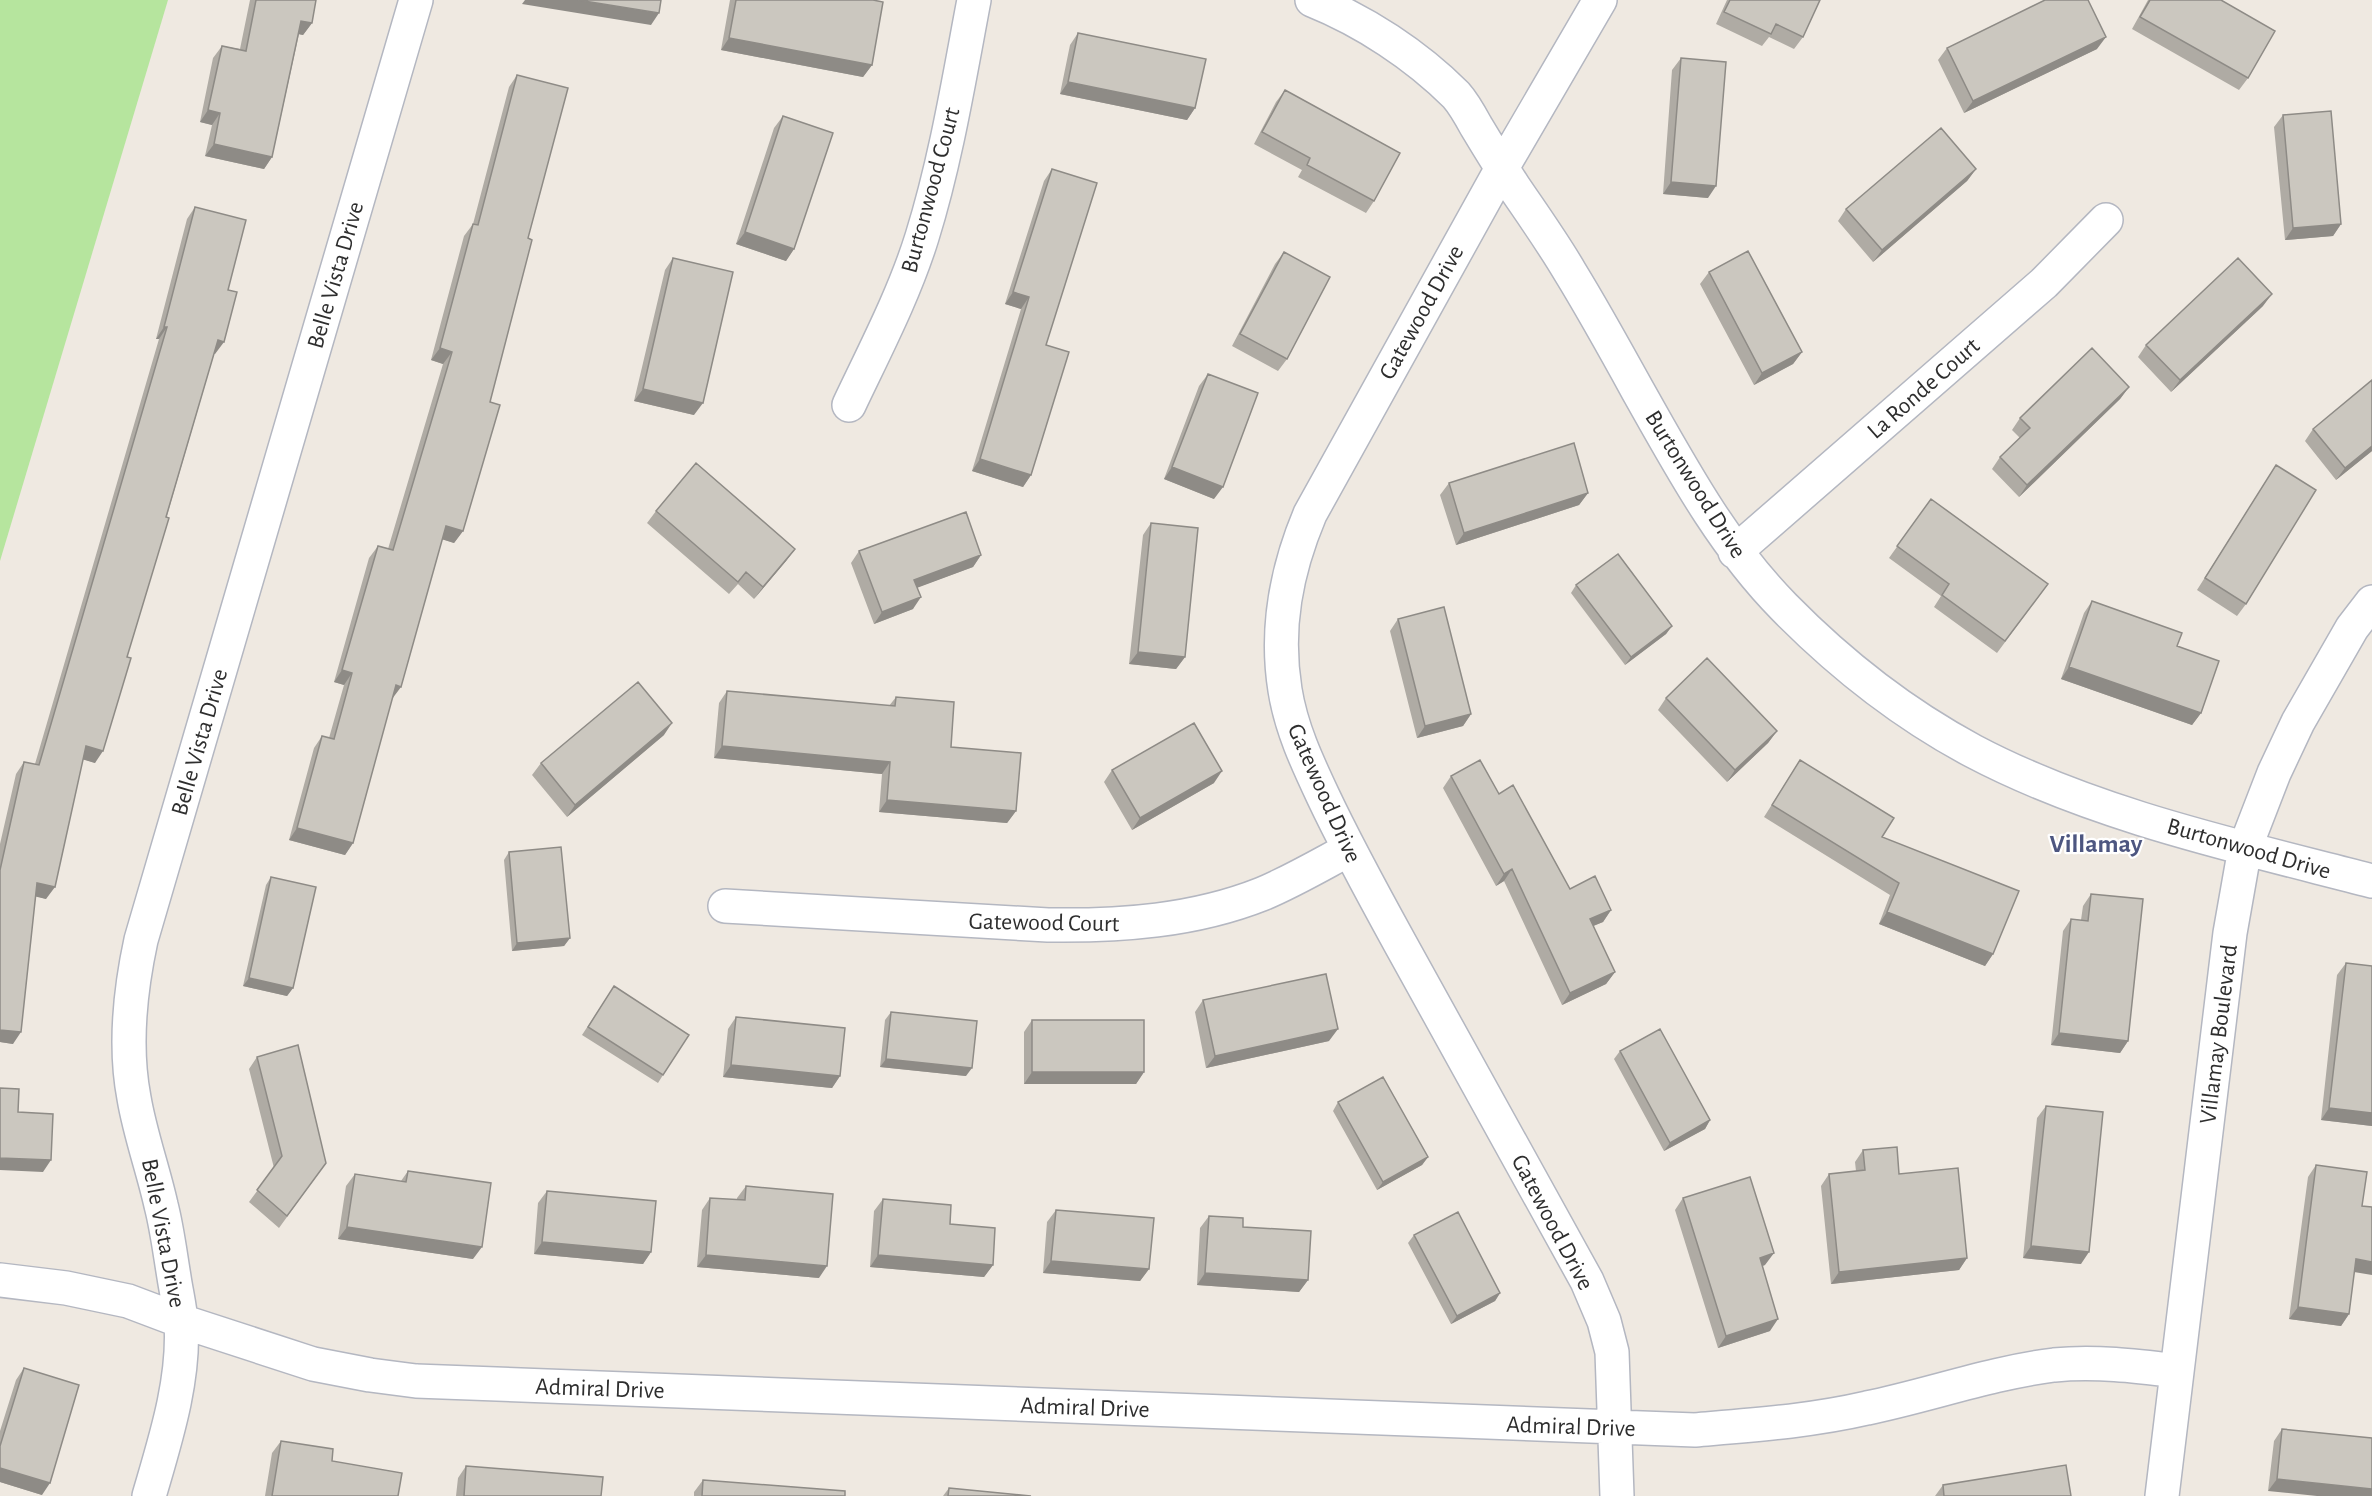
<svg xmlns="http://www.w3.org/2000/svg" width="2372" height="1496" viewBox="0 0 2372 1496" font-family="'Alegreya Sans',sans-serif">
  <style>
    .green { fill: #b6e59e }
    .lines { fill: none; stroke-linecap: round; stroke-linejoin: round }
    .minor-casing { stroke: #b4b7c1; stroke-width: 36 }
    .minor { stroke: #fff; stroke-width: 33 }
    .wall { fill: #afaba4 }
    .shaded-wall { fill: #8e8b86 }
    .building { fill: #cbc7bf; stroke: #8e8b86; stroke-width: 1.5 }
    .labels { text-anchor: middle; stroke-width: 4.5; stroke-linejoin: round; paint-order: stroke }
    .street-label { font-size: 24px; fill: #2e2e2e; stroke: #fff }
    .neighbourhood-label { font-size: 26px; font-weight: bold; fill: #4d5680; stroke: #fff }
  </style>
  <rect width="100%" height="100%" fill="#efe9e1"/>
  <!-- green -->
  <path class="green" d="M 0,0 L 168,0 L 0,561 Z"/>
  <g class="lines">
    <!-- minor casing -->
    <g class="minor-casing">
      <path id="minor" d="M 1312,0 C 1364,21 1416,55 1456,95 C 1464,104 1470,115 1476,126 C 1488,146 1501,167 1514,187 C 1533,215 1553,243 1570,272 C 1594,311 1616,351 1638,391 C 1681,467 1722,544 1784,607 C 1839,663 1904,714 1973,751 C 2094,815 2241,847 2372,881
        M 1600,0 L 1502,168 L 1310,514 C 1286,571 1275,628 1285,690 C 1291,728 1307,762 1323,796 C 1347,847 1374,896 1401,945 C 1463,1057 1525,1169 1587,1281 L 1604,1321 L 1612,1352 L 1617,1496
        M 849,405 C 875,350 904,295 922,237 C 946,160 959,79 974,0
        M 1735,552 L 2044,283 L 2106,220
        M 725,906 L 1048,925 C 1121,926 1194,921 1262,894 C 1291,882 1320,865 1348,850
        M 0,1280 L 66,1288 L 128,1301 L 181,1321 L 313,1364 L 370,1375 L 416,1381 L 1695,1430 C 1753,1425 1811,1421 1867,1408 C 1930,1395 1990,1373 2054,1365 C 2096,1361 2136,1366 2177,1371
        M 149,1496 C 165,1441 185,1380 181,1322 C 180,1307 176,1291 174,1277 C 170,1253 167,1228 161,1205 C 153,1169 140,1134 134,1098 C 124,1046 130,991 141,940 L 416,0
        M 2162,1496 L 2230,933 L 2245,848 L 2274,773 L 2298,722 L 2352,628 L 2372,602"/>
    </g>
    <!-- minor -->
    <use href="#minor" class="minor"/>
  </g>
  <!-- wall -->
  <path class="wall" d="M 250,0 L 316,0 L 312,23 L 303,35 L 299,34 L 272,157 L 264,169 L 205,156 L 212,125 L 200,122 L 213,58 L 222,46 L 240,49 Z
    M 730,0 L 873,0 L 872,65 L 863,77 L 721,50 Z
    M 1727,0 L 1820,0 L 1803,37 L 1794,49 L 1769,37 L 1762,46 L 1716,24 Z
    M 2148,0 L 2221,0 L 2248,78 L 2239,90 L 2132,29 Z
    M 1078,33 L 1195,108 L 1187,120 L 1060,94 L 1070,45 Z
    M 1947,48 L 2097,49 L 1964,113 L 1938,60 Z
    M 1681,58 L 1708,198 L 1663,194 L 1672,70 Z
    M 517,75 L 528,238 L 490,402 L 463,531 L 454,543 L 442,539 L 392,699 L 353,843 L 345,855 L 289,840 L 314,748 L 322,736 L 329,738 L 344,685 L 334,682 L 369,558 L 378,546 L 388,549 L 443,364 L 431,360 L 464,236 L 473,224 L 509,87 Z
    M 1285,90 L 1374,201 L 1366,213 L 1298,177 L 1302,170 L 1254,144 L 1276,102 Z
    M 2283,115 L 2341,224 L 2333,236 L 2285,240 L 2274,127 Z
    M 783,116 L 794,249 L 786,261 L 736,244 L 774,128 Z
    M 1052,169 L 1046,345 L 1031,475 L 1023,487 L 972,471 L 1021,309 L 1005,304 L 1044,181 Z
    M 1976,169 L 1967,181 L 1873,262 L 1838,221 L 1846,209 Z
    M 195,207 L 228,290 L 215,354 L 214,354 L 95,763 L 83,759 L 46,899 L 36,896 L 13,1044 L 0,1042 L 0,844 L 16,774 L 24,762 L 35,764 L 159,339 L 156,339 L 187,219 Z
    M 1284,252 L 1287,359 L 1278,371 L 1232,346 L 1275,264 Z
    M 673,258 L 694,415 L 634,401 L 665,270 Z
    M 1709,272 L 1802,352 L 1793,364 L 1754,385 L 1700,284 Z
    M 2263,306 L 2171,392 L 2138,357 L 2146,345 Z
    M 1208,374 L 1214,499 L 1164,479 L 1199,386 Z
    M 2129,387 L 2120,399 L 2019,497 L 1992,469 L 2000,457 L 2020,438 L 2012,430 L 2020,418 Z
    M 2313,429 L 2372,451 L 2336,480 L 2305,441 Z
    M 2276,465 L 2246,604 L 2237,616 L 2197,590 Z
    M 1449,483 L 1588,493 L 1579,505 L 1456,545 L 1440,495 Z
    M 1931,499 L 2048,584 L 1997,653 L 1934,607 L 1941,596 L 1889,558 Z
    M 656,511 L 795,549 L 786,561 L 754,599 L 738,584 L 729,594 L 647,523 Z
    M 1151,523 L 1185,657 L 1176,669 L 1129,664 L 1143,535 Z
    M 859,551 L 981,555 L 973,567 L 918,587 L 913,609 L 874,624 L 851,563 Z
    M 1576,585 L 1672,626 L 1666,634 L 1625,665 L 1571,593 Z
    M 2092,601 L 2177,646 L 2201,713 L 2192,725 L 2061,679 L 2084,613 Z
    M 1398,619 L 1471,714 L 1463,726 L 1417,738 L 1390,631 Z
    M 727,691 L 889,706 L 896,697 L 951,747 L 1016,811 L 1007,823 L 879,812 L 882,774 L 714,758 L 719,703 Z
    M 1666,698 L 1777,731 L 1768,743 L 1727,782 L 1658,710 Z
    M 664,735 L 567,817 L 532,775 L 541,763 Z
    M 1800,760 L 1882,837 L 1993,954 L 1985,966 L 1879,924 L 1890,895 L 1764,817 Z
    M 1112,770 L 1214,783 L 1132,830 L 1104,782 Z
    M 1451,776 L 1499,794 L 1570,889 L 1611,910 L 1603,922 L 1593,926 L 1615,972 L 1606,984 L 1562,1005 L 1504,881 L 1496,886 L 1443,788 Z
    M 509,852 L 570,938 L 564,946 L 512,951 L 504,860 Z
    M 271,877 L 293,988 L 287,996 L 243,986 L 266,885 Z
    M 2091,894 L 2128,1041 L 2120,1053 L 2051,1045 L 2063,931 L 2071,919 L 2081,920 L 2083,906 Z
    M 2346,963 L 2372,966 L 2372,1126 L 2321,1120 L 2337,975 Z
    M 609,994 L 663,1075 L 658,1083 L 582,1035 Z
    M 1203,1000 L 1329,1041 L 1206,1068 L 1195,1012 Z
    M 891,1012 L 966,1076 L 880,1067 L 885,1020 Z
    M 736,1017 L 840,1076 L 832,1088 L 723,1077 L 728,1029 Z
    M 1032,1020 L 1144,1072 L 1136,1084 L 1024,1084 L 1024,1032 Z
    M 1620,1051 L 1710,1120 L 1705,1129 L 1664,1151 L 1614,1059 Z
    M 257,1057 L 326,1163 L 279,1228 L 249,1202 L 274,1168 L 249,1069 Z
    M 1338,1102 L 1428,1157 L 1422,1165 L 1377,1190 L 1333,1111 Z
    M 2046,1106 L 2081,1264 L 2023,1258 L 2037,1118 Z
    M 1863,1150 L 1899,1174 L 1967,1258 L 1959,1270 L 1831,1284 L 1821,1186 L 1829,1174 L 1856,1171 L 1855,1162 Z
    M 2316,1165 L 2354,1272 L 2349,1314 L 2341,1326 L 2289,1319 L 2308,1177 Z
    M 408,1171 L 473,1259 L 338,1239 L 346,1186 L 355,1174 L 401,1181 Z
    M 746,1186 L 819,1278 L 697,1267 L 702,1210 L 710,1198 L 737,1200 L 737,1198 Z
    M 547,1191 L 651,1252 L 643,1264 L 534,1254 L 538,1203 Z
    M 1683,1198 L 1765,1265 L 1762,1266 L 1770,1331 L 1718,1348 L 1675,1210 Z
    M 883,1199 L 950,1224 L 993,1265 L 984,1277 L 870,1267 L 874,1211 Z
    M 1056,1210 L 1149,1269 L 1140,1281 L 1043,1273 L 1047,1222 Z
    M 1209,1216 L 1243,1227 L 1308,1280 L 1299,1292 L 1197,1285 L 1200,1228 Z
    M 1414,1235 L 1500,1293 L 1495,1301 L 1451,1324 L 1408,1243 Z
    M 24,1368 L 42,1495 L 0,1482 L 0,1431 L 16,1380 Z
    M 2282,1429 L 2372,1438 L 2268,1491 L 2274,1441 Z
    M 281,1441 L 332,1461 L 398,1496 L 265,1496 L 272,1453 Z
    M 466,1466 L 601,1496 L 456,1496 L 458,1478 Z
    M 703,1480 L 845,1496 L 694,1496 L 694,1492 Z
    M 1943,1485 L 2071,1496 L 1935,1496 Z
    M 949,1488 L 1031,1496 L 943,1496 Z"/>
  <!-- shaded-wall -->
  <path class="shaded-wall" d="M 525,0 L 578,0 L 659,13 L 651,25 L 522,4 Z
    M 301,21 L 312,23 L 303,35 L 293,33 Z
    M 2106,37 L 2097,49 L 1964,113 L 1973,101 Z
    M 729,38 L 872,65 L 863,77 L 721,50 Z
    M 1068,82 L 1195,108 L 1187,120 L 1060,94 Z
    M 208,110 L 220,113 L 212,125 L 200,122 Z
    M 214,144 L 272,157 L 264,169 L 205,156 Z
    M 1976,169 L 1967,181 L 1873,262 L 1882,250 Z
    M 1671,182 L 1716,186 L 1708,198 L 1663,194 Z
    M 2341,224 L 2333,236 L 2285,240 L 2293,228 Z
    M 745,232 L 794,249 L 786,261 L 736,244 Z
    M 1013,292 L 1029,297 L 1021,309 L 1005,304 Z
    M 2272,294 L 2263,306 L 2171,392 L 2180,380 Z
    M 164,327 L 167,327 L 159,339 L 156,339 Z
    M 218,340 L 224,342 L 215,354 L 209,352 Z
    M 440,348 L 452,352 L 443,364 L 431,360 Z
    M 1802,352 L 1793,364 L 1754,385 L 1762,373 Z
    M 2129,387 L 2120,399 L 2019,497 L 2027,485 Z
    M 643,389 L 703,403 L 694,415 L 634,401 Z
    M 2372,446 L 2372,451 L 2336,480 L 2345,468 Z
    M 980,459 L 1031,475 L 1023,487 L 972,471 Z
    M 1172,467 L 1223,487 L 1214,499 L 1164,479 Z
    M 1588,493 L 1579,505 L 1456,545 L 1464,533 Z
    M 446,526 L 463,531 L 454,543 L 438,538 Z
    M 795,549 L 786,561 L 754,599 L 763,587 Z
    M 981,555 L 973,567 L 906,592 L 914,580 Z
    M 921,597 L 913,609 L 874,624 L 882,612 Z
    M 1672,626 L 1666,634 L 1625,665 L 1631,657 Z
    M 1138,652 L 1185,657 L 1176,669 L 1129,664 Z
    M 2069,667 L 2201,713 L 2192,725 L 2061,679 Z
    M 342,670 L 352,673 L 344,685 L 334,682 Z
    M 396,685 L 401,687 L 392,699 Z
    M 1471,714 L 1463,726 L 1417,738 L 1425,726 Z
    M 672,723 L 664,735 L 567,817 L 575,805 Z
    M 1777,731 L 1768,743 L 1727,782 L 1735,770 Z
    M 86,746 L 103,751 L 95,763 L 78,758 Z
    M 722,746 L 890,762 L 882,774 L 714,758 Z
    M 1222,771 L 1214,783 L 1132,830 L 1140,818 Z
    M 887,800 L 1016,811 L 1007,823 L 879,812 Z
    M 297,828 L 353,843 L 345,855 L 289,840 Z
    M 1512,869 L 1504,881 L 1496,886 L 1504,874 Z
    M 37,883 L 55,887 L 46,899 L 29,895 Z
    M 1611,910 L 1603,922 L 1581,931 L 1590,919 Z
    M 1887,912 L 1993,954 L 1985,966 L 1879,924 Z
    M 570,938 L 564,946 L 512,951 L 517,943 Z
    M 1615,972 L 1606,984 L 1562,1005 L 1570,993 Z
    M 249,978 L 293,988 L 287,996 L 243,986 Z
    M 1338,1029 L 1329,1041 L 1206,1068 L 1215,1056 Z
    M 0,1030 L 21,1032 L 13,1044 L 0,1042 Z
    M 2059,1033 L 2128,1041 L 2120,1053 L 2051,1045 Z
    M 886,1059 L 972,1068 L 966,1076 L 880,1067 Z
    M 731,1065 L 840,1076 L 832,1088 L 723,1077 Z
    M 1032,1072 L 1144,1072 L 1136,1084 L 1024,1084 Z
    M 2329,1108 L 2372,1113 L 2372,1126 L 2321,1120 Z
    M 1710,1120 L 1705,1129 L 1664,1151 L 1670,1143 Z
    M 1428,1157 L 1422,1165 L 1377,1190 L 1383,1182 Z
    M 0,1158 L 51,1160 L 43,1172 L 0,1170 Z
    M 347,1227 L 482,1247 L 473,1259 L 338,1239 Z
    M 542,1242 L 651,1252 L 643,1264 L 534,1254 Z
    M 2031,1246 L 2089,1252 L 2081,1264 L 2023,1258 Z
    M 1774,1253 L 1765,1265 L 1751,1270 L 1760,1258 Z
    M 706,1255 L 827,1266 L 819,1278 L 697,1267 Z
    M 878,1255 L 993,1265 L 984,1277 L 870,1267 Z
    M 1967,1258 L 1959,1270 L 1831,1284 L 1839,1272 Z
    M 2356,1259 L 2372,1262 L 2372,1275 L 2348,1271 Z
    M 1051,1261 L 1149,1269 L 1140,1281 L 1043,1273 Z
    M 1205,1273 L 1308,1280 L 1299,1292 L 1197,1285 Z
    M 1500,1293 L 1495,1301 L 1451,1324 L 1457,1316 Z
    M 2298,1307 L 2349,1314 L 2341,1326 L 2289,1319 Z
    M 1778,1319 L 1770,1331 L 1718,1348 L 1726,1336 Z
    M 0,1468 L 50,1483 L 42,1495 L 0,1482 Z
    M 2277,1479 L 2372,1489 L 2372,1496 L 2317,1496 L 2268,1491 Z"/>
  <!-- building -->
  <path class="building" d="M 256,0 L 316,0 L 312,23 L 301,21 L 272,157 L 214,144 L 220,113 L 208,110 L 222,46 L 246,51 Z
    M 578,0 L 661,0 L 659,13 Z
    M 736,0 L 873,0 L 883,2 L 872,65 L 729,38 Z
    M 1730,0 L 1820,0 L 1803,37 L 1776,24 L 1771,34 L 1724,12 Z
    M 2045,0 L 2088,0 L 2106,37 L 1973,101 L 1947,48 Z
    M 2150,0 L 2221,0 L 2275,31 L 2248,78 L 2140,17 Z
    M 1078,33 L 1206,59 L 1195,108 L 1068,82 Z
    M 1681,58 L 1726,62 L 1716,186 L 1671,182 Z
    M 517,75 L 568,88 L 528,238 L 532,240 L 490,402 L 500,405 L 463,531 L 446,526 L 401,687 L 396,685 L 353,843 L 297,828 L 322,736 L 334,739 L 352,673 L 342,670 L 378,546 L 393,550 L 452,352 L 440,348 L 473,224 L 478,225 Z
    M 1285,90 L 1400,153 L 1374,201 L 1307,165 L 1310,158 L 1262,132 Z
    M 2331,111 L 2341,224 L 2293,228 L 2283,115 Z
    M 783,116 L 833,133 L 794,249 L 745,232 Z
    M 1941,128 L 1976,169 L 1882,250 L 1846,209 Z
    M 1052,169 L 1097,183 L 1046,345 L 1069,352 L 1031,475 L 980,459 L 1029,297 L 1013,292 Z
    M 195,207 L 246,220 L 228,290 L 237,292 L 224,342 L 218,340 L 166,517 L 169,518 L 127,657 L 131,658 L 103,751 L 86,746 L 55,887 L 37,883 L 21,1032 L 0,1030 L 0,870 L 24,762 L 39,765 L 167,327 L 164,327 Z
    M 1748,251 L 1802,352 L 1762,373 L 1709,272 Z
    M 1284,252 L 1330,277 L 1287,359 L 1240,334 Z
    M 673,258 L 733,272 L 703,403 L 643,389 Z
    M 2238,258 L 2272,294 L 2180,380 L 2146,345 Z
    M 2092,348 L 2129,387 L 2027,485 L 2000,457 L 2030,428 L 2020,418 Z
    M 1208,374 L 1258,393 L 1223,487 L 1172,467 Z
    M 2372,380 L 2372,446 L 2345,468 L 2313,429 Z
    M 1574,443 L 1588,493 L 1464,533 L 1449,483 Z
    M 696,463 L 795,549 L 763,587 L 746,572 L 738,582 L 656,511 Z
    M 2276,465 L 2316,490 L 2246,604 L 2205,578 Z
    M 1931,499 L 2048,584 L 2005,641 L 1942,595 L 1949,584 L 1897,546 Z
    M 966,512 L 981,555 L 914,580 L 921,597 L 882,612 L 859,551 Z
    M 1151,523 L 1198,528 L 1185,657 L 1138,652 Z
    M 1618,554 L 1672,626 L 1631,657 L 1576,585 Z
    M 2092,601 L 2182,633 L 2177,646 L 2219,661 L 2201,713 L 2069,667 Z
    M 1444,607 L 1471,714 L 1425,726 L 1398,619 Z
    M 1707,658 L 1777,731 L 1735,770 L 1666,698 Z
    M 638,682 L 672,723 L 575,805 L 541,763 Z
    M 727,691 L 895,706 L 896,697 L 954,702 L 951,747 L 1021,753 L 1016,811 L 887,800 L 890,762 L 722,746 Z
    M 1194,723 L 1222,771 L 1140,818 L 1112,770 Z
    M 1480,760 L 1499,794 L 1513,785 L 1570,889 L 1595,876 L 1611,910 L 1590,919 L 1615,972 L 1570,993 L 1512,869 L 1504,874 L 1451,776 Z
    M 1800,760 L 1894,818 L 1882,837 L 2019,891 L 1993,954 L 1887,912 L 1899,883 L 1772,805 Z
    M 561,847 L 570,938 L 517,943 L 509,852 Z
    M 271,877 L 316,887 L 293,988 L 249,978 Z
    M 2091,894 L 2143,899 L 2128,1041 L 2059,1033 L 2071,919 L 2088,921 Z
    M 2346,963 L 2372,966 L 2372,1113 L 2329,1108 Z
    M 1326,974 L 1338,1029 L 1215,1056 L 1203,1000 Z
    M 614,986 L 689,1035 L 663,1075 L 588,1027 Z
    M 891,1012 L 977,1021 L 972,1068 L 886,1059 Z
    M 736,1017 L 845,1028 L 840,1076 L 731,1065 Z
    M 1032,1020 L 1144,1020 L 1144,1072 L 1032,1072 Z
    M 1660,1029 L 1710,1120 L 1670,1143 L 1620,1051 Z
    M 298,1045 L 326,1163 L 287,1216 L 257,1190 L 282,1156 L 257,1057 Z
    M 1383,1077 L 1428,1157 L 1383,1182 L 1338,1102 Z
    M 0,1088 L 19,1089 L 18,1112 L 53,1114 L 51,1160 L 0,1158 Z
    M 2046,1106 L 2103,1112 L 2089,1252 L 2031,1246 Z
    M 1897,1147 L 1899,1174 L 1958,1168 L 1967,1258 L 1839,1272 L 1829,1174 L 1865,1170 L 1863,1150 Z
    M 2316,1165 L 2367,1172 L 2362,1206 L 2372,1207 L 2372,1262 L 2356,1259 L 2349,1314 L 2298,1307 Z
    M 408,1171 L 491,1183 L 482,1247 L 347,1227 L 355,1174 L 406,1182 Z
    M 1750,1177 L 1774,1253 L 1760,1258 L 1778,1319 L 1726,1336 L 1683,1198 Z
    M 746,1186 L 833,1194 L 827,1266 L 706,1255 L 710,1198 L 745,1200 Z
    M 547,1191 L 656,1201 L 651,1252 L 542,1242 Z
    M 883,1199 L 951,1205 L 950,1224 L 995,1228 L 993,1265 L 878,1255 Z
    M 1056,1210 L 1154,1218 L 1149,1269 L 1051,1261 Z
    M 1458,1212 L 1500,1293 L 1457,1316 L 1414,1235 Z
    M 1209,1216 L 1243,1218 L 1243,1227 L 1311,1231 L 1308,1280 L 1205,1273 Z
    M 24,1368 L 79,1385 L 50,1483 L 0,1468 L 0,1446 Z
    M 2282,1429 L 2372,1438 L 2372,1489 L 2277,1479 Z
    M 281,1441 L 333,1449 L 332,1461 L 402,1473 L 398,1496 L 272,1496 Z
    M 2066,1465 L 2071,1496 L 1944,1496 L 1943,1485 Z
    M 466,1466 L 603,1477 L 601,1496 L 464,1496 Z
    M 703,1480 L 845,1491 L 845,1496 L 702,1496 Z
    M 949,1488 L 1031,1496 L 948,1496 Z"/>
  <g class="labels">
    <!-- street labels -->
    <g class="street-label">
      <text transform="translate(930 190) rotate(-75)" y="8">Burtonwood Court</text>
      <text transform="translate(335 275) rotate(-74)" y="8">Belle Vista Drive</text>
      <text transform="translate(1421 312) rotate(-61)" y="8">Gatewood Drive</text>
      <text transform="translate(1923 388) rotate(-41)" y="8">La Ronde Court</text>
      <text transform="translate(1696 484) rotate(58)" y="8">Burtonwood Drive</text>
      <text transform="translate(199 742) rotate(-74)" y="8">Belle Vista Drive</text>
      <text transform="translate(1325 793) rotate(66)" y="8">Gatewood Drive</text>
      <text transform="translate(2249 848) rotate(16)" y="8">Burtonwood Drive</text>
      <text transform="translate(1044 922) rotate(1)" y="8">Gatewood Court</text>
      <text transform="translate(2218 1034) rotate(-83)" y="8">Villamay Boulevard</text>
      <text transform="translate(1553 1222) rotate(62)" y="8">Gatewood Drive</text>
      <text transform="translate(164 1233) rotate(79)" y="8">Belle Vista Drive</text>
      <text transform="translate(600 1388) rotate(2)" y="8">Admiral Drive</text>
      <text transform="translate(1085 1407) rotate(2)" y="8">Admiral Drive</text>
      <text transform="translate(1571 1426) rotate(2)" y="8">Admiral Drive</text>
    </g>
    <!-- neighbourhood labels -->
    <g class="neighbourhood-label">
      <text x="2096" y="852">Villamay</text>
    </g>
  </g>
</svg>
